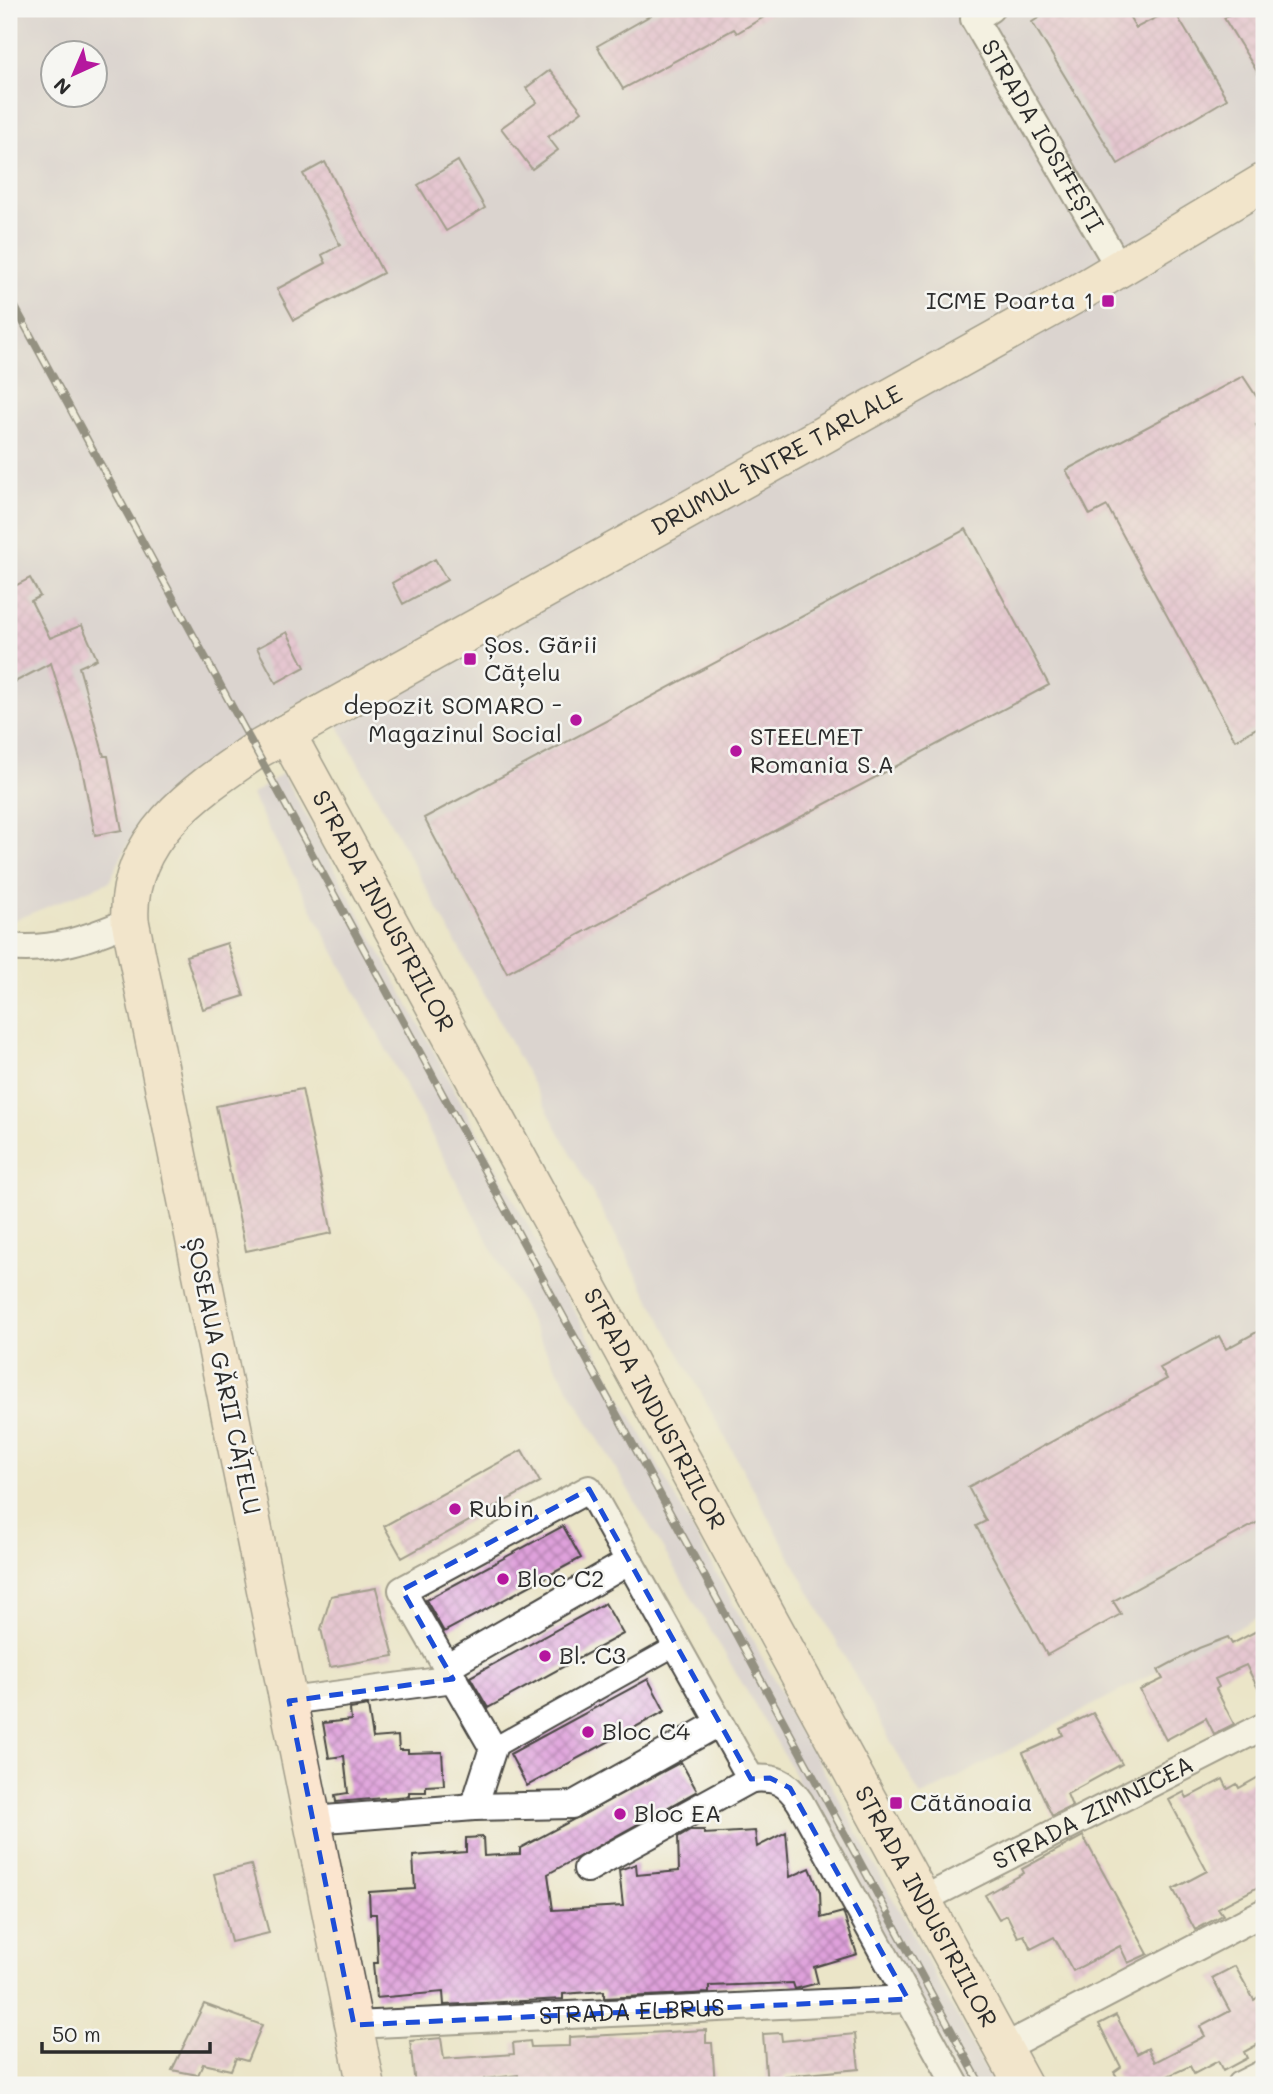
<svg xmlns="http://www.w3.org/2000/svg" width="1273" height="2094" viewBox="0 0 1273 2094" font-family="Mali,sans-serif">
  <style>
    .industrial { fill: #c8bfd8; fill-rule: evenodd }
    .building { fill: url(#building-cross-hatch) }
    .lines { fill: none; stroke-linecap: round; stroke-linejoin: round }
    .pedestrian-casing { stroke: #484743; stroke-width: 23 }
    .minor-casing { stroke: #484743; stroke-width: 30 }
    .secondary-casing { stroke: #484743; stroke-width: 40 }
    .pedestrian { stroke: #fff; stroke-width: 19 }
    .minor { stroke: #fff; stroke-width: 26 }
    .secondary { stroke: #fbe5cf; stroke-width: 37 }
    .rail-casing { stroke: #2b2b2b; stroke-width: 8 }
    .rail { stroke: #f6f6f2; stroke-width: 5; stroke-dasharray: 16; stroke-linecap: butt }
    .marked { fill: none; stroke: #1d4ed8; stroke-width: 5; stroke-dasharray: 14 9; stroke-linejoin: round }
    .poi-dot { fill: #b5179e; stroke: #f6f6f2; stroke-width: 2.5 }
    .labels { text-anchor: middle; stroke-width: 5; stroke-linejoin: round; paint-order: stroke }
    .street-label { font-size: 24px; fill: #2b2b2b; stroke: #f6f6f2 }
    .poi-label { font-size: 24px; fill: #2b2b2b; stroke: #f6f6f2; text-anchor: start }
  </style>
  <defs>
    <pattern id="building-cross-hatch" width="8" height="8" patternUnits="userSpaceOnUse" patternTransform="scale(1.75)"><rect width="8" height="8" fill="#dfa1db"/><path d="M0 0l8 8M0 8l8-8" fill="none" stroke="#b583b2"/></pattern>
  </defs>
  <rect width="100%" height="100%" fill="#f6f6f2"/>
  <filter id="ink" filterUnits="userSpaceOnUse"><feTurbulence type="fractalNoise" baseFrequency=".0143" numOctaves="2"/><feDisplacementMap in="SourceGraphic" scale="14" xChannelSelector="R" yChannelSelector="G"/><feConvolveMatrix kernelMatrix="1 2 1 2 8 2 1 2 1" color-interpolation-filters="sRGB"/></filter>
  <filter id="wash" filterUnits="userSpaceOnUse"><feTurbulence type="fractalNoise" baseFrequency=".00686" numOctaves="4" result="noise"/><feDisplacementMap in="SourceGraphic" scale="28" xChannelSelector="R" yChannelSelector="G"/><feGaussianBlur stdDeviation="1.57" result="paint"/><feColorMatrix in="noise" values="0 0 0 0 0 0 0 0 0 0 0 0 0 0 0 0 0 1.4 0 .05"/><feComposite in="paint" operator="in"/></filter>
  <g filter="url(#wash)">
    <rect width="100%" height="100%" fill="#ebe5c8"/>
    <!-- industrial -->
    <path class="industrial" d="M 9,9 L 1264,9 L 1264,1614 L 921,1797 L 319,691 L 183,780 L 129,842 L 109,882 L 9,922 ZM 52,52 L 94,52 L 94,94 L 52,94 Z
      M 283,773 L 994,2085 L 961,2085 L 779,1746 L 543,1345 L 251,795 Z"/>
    <g id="blocks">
      <!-- building -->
      <path class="building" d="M 662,9 L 777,9 L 737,33 L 734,29 L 623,89 L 597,46 Z
        M 1053,9 L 1125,9 L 1136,28 L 1173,9 L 1227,99 L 1118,164 L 1032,22 Z
        M 1239,9 L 1264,9 L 1264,83 L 1224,18 Z
        M 550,70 L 582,111 L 548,137 L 558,150 L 532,169 L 501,128 L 537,102 L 526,88 Z
        M 458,161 L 485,208 L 446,231 L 418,185 Z
        M 325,162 L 383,273 L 294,320 L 277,289 L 326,263 L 322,255 L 340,245 L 303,174 Z
        M 1243,376 L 1264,408 L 1264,421 L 1256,425 L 1264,441 L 1264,724 L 1235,740 L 1107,506 L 1090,515 L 1066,470 Z
        M 966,529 L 1049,685 L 507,973 L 424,818 Z
        M 435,559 L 447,580 L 403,604 L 392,583 Z
        M 30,578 L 40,596 L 31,601 L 50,638 L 82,625 L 97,659 L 79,667 L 104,756 L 108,756 L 122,830 L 95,835 L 80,759 L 51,663 L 9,685 L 9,589 Z
        M 287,632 L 305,667 L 276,683 L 257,648 Z
        M 227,943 L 244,996 L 203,1009 L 186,956 Z
        M 302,1089 L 332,1233 L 246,1251 L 216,1106 Z
        M 1264,1328 L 1264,1519 L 1113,1601 L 1121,1614 L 1047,1655 L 976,1526 L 986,1521 L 968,1487 L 1167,1379 L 1160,1368 L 1219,1336 L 1226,1349 Z
        M 522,1450 L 540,1482 L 402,1558 L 384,1526 Z
        M 563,1526 L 581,1558 L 444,1632 L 426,1600 Z
        M 376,1588 L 394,1656 L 330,1667 L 321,1629 L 331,1596 Z
        M 605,1603 L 623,1634 L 488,1708 L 470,1677 Z
        M 1264,1627 L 1264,1700 L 1246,1665 L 1215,1679 L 1219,1687 L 1216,1689 L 1234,1724 L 1214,1734 L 1206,1718 L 1166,1740 L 1140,1690 L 1163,1679 L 1158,1670 L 1199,1648 L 1228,1637 L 1232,1644 Z
        M 648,1679 L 665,1711 L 527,1786 L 510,1754 Z
        M 368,1706 L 373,1738 L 398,1736 L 399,1750 L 408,1750 L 408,1753 L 442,1752 L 444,1785 L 426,1786 L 426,1792 L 409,1792 L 409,1796 L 336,1802 L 335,1795 L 348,1793 L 344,1756 L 329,1758 L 323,1723 L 351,1720 L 350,1709 Z
        M 1093,1713 L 1122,1764 L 1067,1794 L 1072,1806 L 1052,1816 L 1023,1753 L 1063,1735 L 1060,1729 Z
        M 681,1762 L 697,1791 L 548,1874 L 553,1910 L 623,1906 L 619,1870 L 636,1864 L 637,1875 L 679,1871 L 678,1837 L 690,1830 L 704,1830 L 704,1834 L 755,1831 L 757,1847 L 786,1832 L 790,1877 L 810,1868 L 820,1892 L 821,1918 L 843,1912 L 857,1954 L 814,1967 L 818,1983 L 795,1989 L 793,1983 L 709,1986 L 709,1993 L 604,1998 L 604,1991 L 563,1994 L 563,1999 L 444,2005 L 443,1992 L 376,1998 L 373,1963 L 378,1963 L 376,1914 L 370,1914 L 369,1892 L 415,1889 L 413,1856 L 466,1852 L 466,1838 L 483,1837 L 484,1856 L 520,1854 L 520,1848 Z
        M 1264,1774 L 1264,1884 L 1218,1908 L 1223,1915 L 1195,1930 L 1173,1889 L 1207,1871 L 1169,1800 L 1184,1792 L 1187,1798 L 1223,1779 L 1228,1789 L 1237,1784 L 1239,1788 Z
        M 1083,1836 L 1148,1954 L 1128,1963 L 1120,1946 L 1073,1971 L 1054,1937 L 1031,1949 L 1024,1935 L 1018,1937 L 1007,1915 L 999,1919 L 985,1895 L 1024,1873 L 1022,1869 Z
        M 251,1865 L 269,1933 L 231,1942 L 214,1874 Z
        M 1235,1966 L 1254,2000 L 1258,1997 L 1264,2008 L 1264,2041 L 1244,2052 L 1247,2058 L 1223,2071 L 1218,2061 L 1194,2074 L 1190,2066 L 1148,2085 L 1122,2085 L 1114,2072 L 1121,2067 L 1099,2024 L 1116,2015 L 1137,2054 L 1148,2048 L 1155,2062 L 1205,2036 L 1200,2027 L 1230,2011 L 1212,1978 Z
        M 204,2004 L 262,2025 L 247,2061 L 236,2058 L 231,2070 L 203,2064 L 198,2075 L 172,2070 Z
        M 706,2030 L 706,2043 L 712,2043 L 715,2085 L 519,2085 L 518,2075 L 484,2079 L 485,2085 L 415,2085 L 410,2041 L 441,2038 L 444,2059 L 514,2054 L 513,2043 L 530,2041 L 531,2047 L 569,2046 L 569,2037 Z
        M 781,2033 L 782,2041 L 855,2034 L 859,2069 L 785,2076 L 785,2085 L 767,2085 L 763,2034 Z"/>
    </g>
  </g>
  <g filter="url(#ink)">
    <use href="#blocks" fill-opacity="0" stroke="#484743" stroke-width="2"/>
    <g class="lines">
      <!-- pedestrian casing -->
      <g class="pedestrian-casing">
        <path id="pedestrian" d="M 493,1748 L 677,1645"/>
      </g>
      <!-- minor casing -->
      <g class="minor-casing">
        <g id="minor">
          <path id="s1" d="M 990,9 L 974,19 L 1120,269"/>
          <path d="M 9,947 C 52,952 90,938 130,921"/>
          <path d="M 446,1667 L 630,1561"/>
          <path d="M 289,1701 L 454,1679"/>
          <path d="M 751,1779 C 775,1777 786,1781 800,1802 L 956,2085"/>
          <path d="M 474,1807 L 493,1748 L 402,1590 L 589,1489 L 751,1779 L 587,1869"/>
          <path d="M 313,1820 L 474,1807 L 572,1805 L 719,1723"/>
          <path id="s2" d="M 922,1900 L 1264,1726"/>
          <path id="s3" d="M 354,2025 L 908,1999"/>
          <path d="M 1003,2048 L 1264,1912"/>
          <path d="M 1240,2085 L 1264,2073"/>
        </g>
      </g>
      <!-- secondary casing -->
      <g class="secondary-casing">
        <g id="secondary">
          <path id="s4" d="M 286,733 L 1023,2085"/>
          <path id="s5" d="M 366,2085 L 130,921 C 125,840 194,792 255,751 L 1078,293 L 1264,182"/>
        </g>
      </g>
      <!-- pedestrian -->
      <use href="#pedestrian" class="pedestrian"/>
      <!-- minor -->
      <use href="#minor" class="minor"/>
      <!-- secondary -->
      <use href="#secondary" class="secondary"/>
      <!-- rail casing -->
      <g class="rail-casing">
        <path id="rail" d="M 9,296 L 981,2085"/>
      </g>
      <!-- rail -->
      <use href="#rail" class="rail"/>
    </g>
  </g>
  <!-- marked area -->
  <path d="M0 0H1273V2094H0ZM 589,1489 L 751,1779 L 770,1778 L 790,1788 L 908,1999 L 354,2025 L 289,1701 L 453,1679 L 402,1590 Z" fill="#ebe5c8" fill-opacity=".55" fill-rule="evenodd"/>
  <path class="marked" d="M 589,1489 L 751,1779 L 770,1778 L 790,1788 L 908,1999 L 354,2025 L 289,1701 L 453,1679 L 402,1590 Z"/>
  <!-- markers -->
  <g class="poi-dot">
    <rect x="1101" y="294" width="14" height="14" rx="3.5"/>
    <rect x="463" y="652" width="14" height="14" rx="3.5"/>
    <circle cx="576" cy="720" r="7"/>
    <circle cx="736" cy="751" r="7"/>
    <circle cx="455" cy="1509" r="7"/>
    <circle cx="503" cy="1579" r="7"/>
    <circle cx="545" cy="1656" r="7"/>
    <circle cx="588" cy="1732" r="7"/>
    <rect x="889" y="1796" width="14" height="14" rx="3.5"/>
    <circle cx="620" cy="1814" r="7"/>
  </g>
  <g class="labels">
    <!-- street labels -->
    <g class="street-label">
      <text dy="8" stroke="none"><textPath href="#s1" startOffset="154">STRADA IOSIFEȘTI</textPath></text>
      <text dy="8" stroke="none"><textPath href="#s5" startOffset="2007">DRUMUL ÎNTRE TARLALE</textPath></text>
      <text dy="8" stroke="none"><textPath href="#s4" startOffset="203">STRADA INDUSTRIILOR</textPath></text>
      <text transform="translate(223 1376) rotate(78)" y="8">ȘOSEAUA GĂRII CĂȚELU</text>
      <text dy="8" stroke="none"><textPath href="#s4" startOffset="770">STRADA INDUSTRIILOR</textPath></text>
      <text dy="8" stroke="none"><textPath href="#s2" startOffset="192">STRADA ZIMNICEA</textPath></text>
      <text dy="8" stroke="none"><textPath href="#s4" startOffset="1337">STRADA INDUSTRIILOR</textPath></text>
      <text dy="8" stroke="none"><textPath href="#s3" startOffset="278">STRADA ELBRUS</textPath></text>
    </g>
    <!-- poi labels -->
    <g class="poi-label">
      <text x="1094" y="309" text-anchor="end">ICME Poarta 1</text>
      <text x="484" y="653">Șos. Gării<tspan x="484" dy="28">Cățelu</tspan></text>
      <text x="562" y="714" text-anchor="end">depozit SOMARO -<tspan x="562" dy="28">Magazinul Social</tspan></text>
      <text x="750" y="745">STEELMET<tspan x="750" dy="28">Romania S.A</tspan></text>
      <text x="469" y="1517">Rubin</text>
      <text x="517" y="1587">Bloc C2</text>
      <text x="559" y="1664">Bl. C3</text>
      <text x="602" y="1740">Bloc C4</text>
      <text x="910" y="1811">Cătănoaia</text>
      <text x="634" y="1822">Bloc EA</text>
    </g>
  </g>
  <!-- margin -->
  <rect width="1273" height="2094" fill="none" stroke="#f6f6f2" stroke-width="35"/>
  <!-- north arrow -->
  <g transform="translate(74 74) rotate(224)"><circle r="33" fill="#f6f6f2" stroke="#a5a5a2" stroke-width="2"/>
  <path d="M0-5L12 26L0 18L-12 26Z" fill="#b5179e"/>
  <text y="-10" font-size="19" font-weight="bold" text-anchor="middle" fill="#2b2b2b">N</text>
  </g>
  <!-- scale -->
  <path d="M42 2042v10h168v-10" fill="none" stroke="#2b2b2b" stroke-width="3.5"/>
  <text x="52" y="2042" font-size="21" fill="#2b2b2b" stroke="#f6f6f2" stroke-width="5" paint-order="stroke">50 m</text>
</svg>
